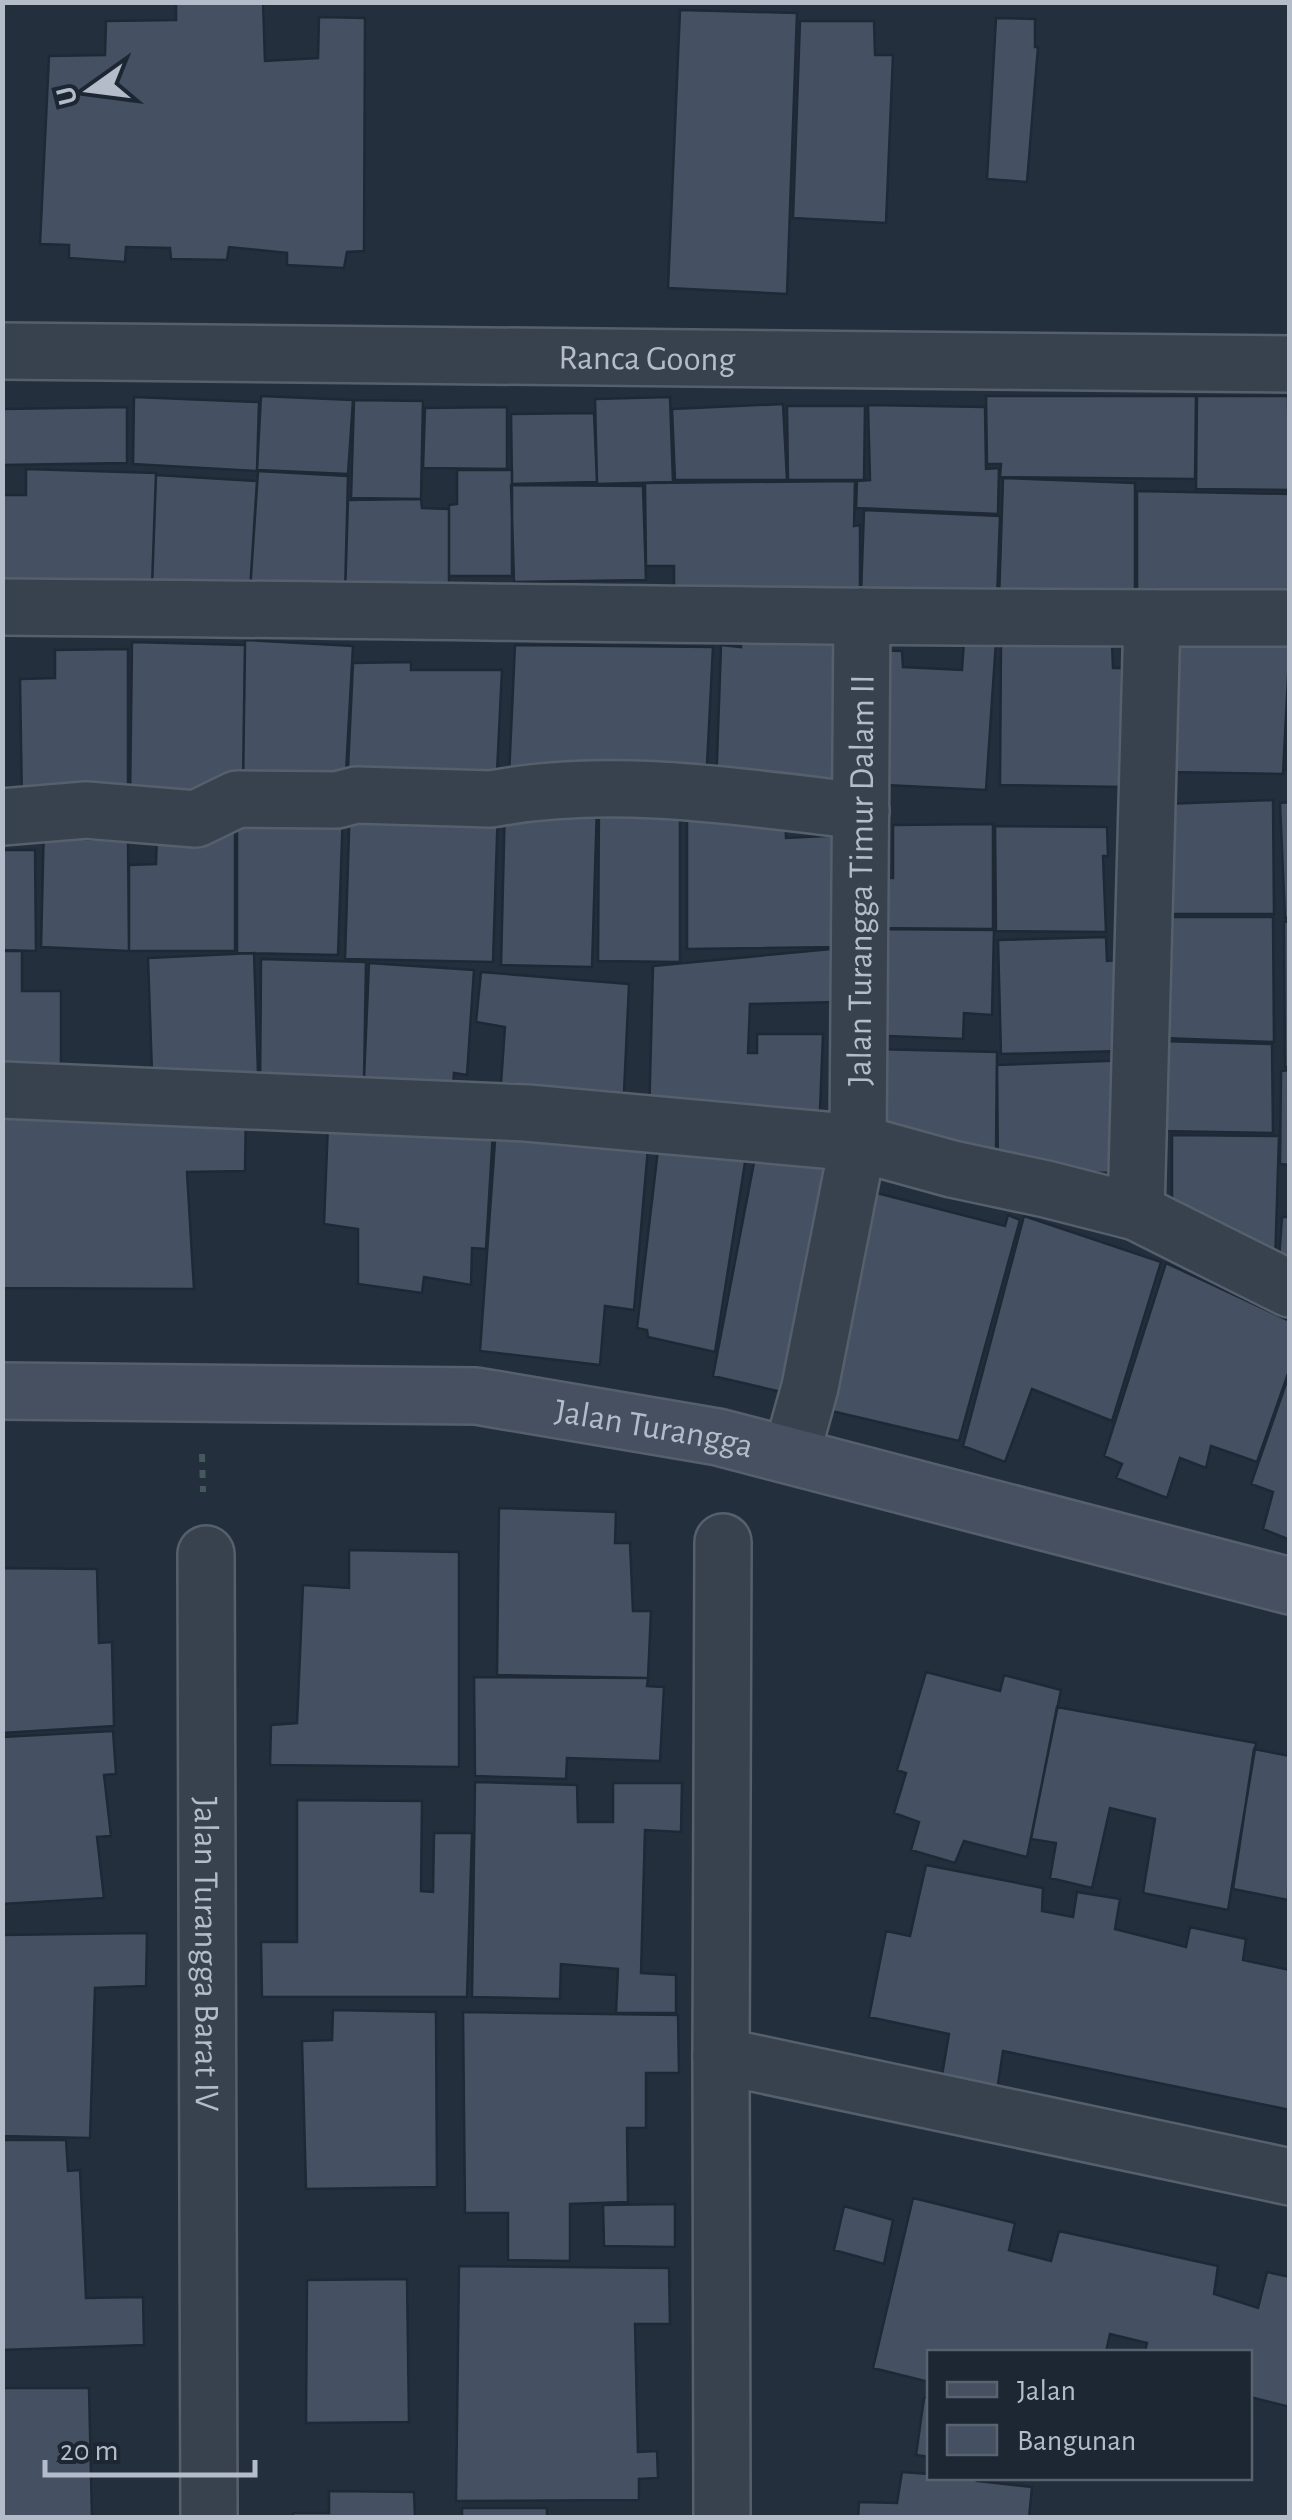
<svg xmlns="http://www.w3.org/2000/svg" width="1292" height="2520" viewBox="0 0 1292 2520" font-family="'Alegreya Sans',sans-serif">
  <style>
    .building { fill: #455162; stroke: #1f2835; stroke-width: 2.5 }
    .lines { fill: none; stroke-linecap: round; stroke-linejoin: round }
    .minor-casing { stroke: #565f6c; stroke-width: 60 }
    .secondary-casing { stroke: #565f6c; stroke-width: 60 }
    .path { stroke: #44595c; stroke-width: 6; stroke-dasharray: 8 8; stroke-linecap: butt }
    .minor { stroke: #38414e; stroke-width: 55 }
    .secondary { stroke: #465061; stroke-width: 55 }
    .labels { text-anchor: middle; stroke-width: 10; stroke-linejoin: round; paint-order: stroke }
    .street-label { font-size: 35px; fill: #b4bcc9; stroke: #1d2633 }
  </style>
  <rect width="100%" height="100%" fill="#242f3e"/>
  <!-- building -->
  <path class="building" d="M 176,2 L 263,2 L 265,61 L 318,58 L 319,17 L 365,18 L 364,251 L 347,252 L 344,268 L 287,265 L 287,253 L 229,247 L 227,260 L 171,259 L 170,248 L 126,247 L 125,262 L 69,258 L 69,245 L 40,244 L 49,56 L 105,55 L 106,21 L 176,20 Z
    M 680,10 L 797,13 L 787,294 L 668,288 Z
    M 996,18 L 1035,19 L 1035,47 L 1038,47 L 1027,182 L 987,179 Z
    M 800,21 L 874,21 L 875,55 L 893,55 L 886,223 L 793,218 Z
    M 261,396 L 353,400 L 348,474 L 257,470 Z
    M 986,396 L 1196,396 L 1195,479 L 1000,477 L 1001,464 L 987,464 Z
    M 1197,396 L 1288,396 L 1289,490 L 1196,489 Z
    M 1288,396 L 1290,396 L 1289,484 Z
    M 134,397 L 259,402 L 257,471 L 133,464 Z
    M 670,397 L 673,482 L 597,484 L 595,399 Z
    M 354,400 L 423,401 L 421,499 L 351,498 Z
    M 783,404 L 787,480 L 675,480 L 672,409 Z
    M 868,405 L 985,407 L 986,469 L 999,468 L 998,514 L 856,508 L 857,481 L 870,480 Z
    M 787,406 L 865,406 L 864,480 L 788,480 Z
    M 127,407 L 127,463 L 2,465 L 2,409 Z
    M 507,407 L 507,469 L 423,468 L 425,408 Z
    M 594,413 L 597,482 L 512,484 L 511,414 Z
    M 26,469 L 156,473 L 152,587 L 2,584 L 2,495 L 26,495 Z
    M 457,470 L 512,470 L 512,576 L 449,576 L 449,505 L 457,504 Z
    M 258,471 L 348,476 L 345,595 L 250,591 Z
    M 156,475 L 257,481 L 250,591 L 152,587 Z
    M 1003,478 L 1135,483 L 1135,602 L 999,600 Z
    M 855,481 L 854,526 L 860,525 L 860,590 L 674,586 L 674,566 L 646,566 L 645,483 Z
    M 511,485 L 643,486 L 646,580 L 514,582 Z
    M 1137,491 L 1290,494 L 1290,604 L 1137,604 Z
    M 421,499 L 422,508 L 449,509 L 449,596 L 345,595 L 348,500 Z
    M 864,510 L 1000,516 L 997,599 L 861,595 Z
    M 843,631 L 841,798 L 716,789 L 721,645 L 741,647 L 741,633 Z
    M 1290,637 L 1283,774 L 1167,772 L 1155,639 Z
    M 245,640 L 353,646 L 345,790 L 243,785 Z
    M 964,640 L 996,641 L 986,790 L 866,784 L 871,650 L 902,651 L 903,667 L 962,670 Z
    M 1001,640 L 1112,642 L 1113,668 L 1122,668 L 1122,787 L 1000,785 Z
    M 132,642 L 245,645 L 243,785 L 130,802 Z
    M 515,645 L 713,647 L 706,785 L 509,776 Z
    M 128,649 L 128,800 L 22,804 L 20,679 L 55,678 L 55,650 Z
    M 411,662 L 411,670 L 502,670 L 496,793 L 347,789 L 353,663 Z
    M 1290,670 L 1290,770 L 1286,770 Z
    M 599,798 L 680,798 L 680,962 L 598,961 Z
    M 350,800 L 498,807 L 493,962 L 345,959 Z
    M 1273,800 L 1274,914 L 1166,914 L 1163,804 Z
    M 505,802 L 597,805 L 592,967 L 501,965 Z
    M 1290,802 L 1290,917 L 1285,918 L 1280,803 Z
    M 687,803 L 785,805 L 786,838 L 846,835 L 842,947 L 687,949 Z
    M 237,809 L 343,810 L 338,955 L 237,953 Z
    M 44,823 L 86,825 L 86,839 L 128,840 L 129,951 L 41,947 Z
    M 993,824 L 993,929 L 865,928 L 866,877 L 893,878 L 893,825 Z
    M 995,826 L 1107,827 L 1108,856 L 1103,856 L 1106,932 L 996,931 Z
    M 157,830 L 235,831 L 235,951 L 129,951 L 129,865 L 156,864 Z
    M 2,850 L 35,850 L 36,951 L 2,950 Z
    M 1162,917 L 1273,917 L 1274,1042 L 1162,1038 Z
    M 1290,921 L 1290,1067 L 1285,1067 L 1284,922 Z
    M 866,929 L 994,930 L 992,1015 L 964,1013 L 963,1039 L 863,1035 Z
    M 1106,937 L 1107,961 L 1118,960 L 1122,1051 L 1001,1054 L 998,940 Z
    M 842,948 L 838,1002 L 750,1004 L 748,1053 L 757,1053 L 757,1034 L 823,1034 L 819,1135 L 649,1118 L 653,966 Z
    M 2,951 L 22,951 L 22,991 L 61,991 L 61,1078 L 2,1078 Z
    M 254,953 L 258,1073 L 152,1073 L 148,958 Z
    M 261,959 L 366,962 L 364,1081 L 260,1095 Z
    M 369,963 L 474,970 L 467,1075 L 454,1073 L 452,1099 L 385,1096 L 385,1079 L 364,1079 Z
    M 481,972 L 629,984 L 624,1093 L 501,1083 L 505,1027 L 476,1022 Z
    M 1160,1041 L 1272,1044 L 1273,1133 L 1159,1131 Z
    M 873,1049 L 997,1052 L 996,1151 L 867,1140 Z
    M 1133,1060 L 1137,1173 L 998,1172 L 997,1065 Z
    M 1290,1070 L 1290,1165 L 1280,1164 L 1281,1071 Z
    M 246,1106 L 245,1171 L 187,1172 L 194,1289 L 2,1288 L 2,1107 Z
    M 328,1123 L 493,1131 L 486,1249 L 472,1248 L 471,1285 L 424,1277 L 422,1293 L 358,1284 L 358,1229 L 324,1224 Z
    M 496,1127 L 649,1136 L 634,1310 L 605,1306 L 600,1365 L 480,1351 Z
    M 1172,1135 L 1279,1136 L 1275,1265 L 1172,1215 Z
    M 659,1141 L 747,1150 L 715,1352 L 648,1337 L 647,1330 L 637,1328 Z
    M 756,1152 L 829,1164 L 786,1393 L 713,1376 Z
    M 869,1191 L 1005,1226 L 1008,1215 L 1020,1220 L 959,1441 L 823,1409 Z
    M 1024,1216 L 1161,1262 L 1112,1421 L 1032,1389 L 1005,1462 L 963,1446 Z
    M 1282,1217 L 1290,1217 L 1290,1278 L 1278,1274 Z
    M 1166,1263 L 1290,1321 L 1290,1368 L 1257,1462 L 1211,1446 L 1206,1468 L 1180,1458 L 1167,1498 L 1116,1478 L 1122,1464 L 1104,1456 Z
    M 1290,1372 L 1290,1540 L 1263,1529 L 1273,1492 L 1251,1484 Z
    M 499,1508 L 616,1512 L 615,1543 L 630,1543 L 633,1611 L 651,1611 L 648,1678 L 497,1675 Z
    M 349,1550 L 459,1552 L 459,1767 L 270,1765 L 271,1725 L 297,1723 L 303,1585 L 349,1588 Z
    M 2,1568 L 97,1569 L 99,1643 L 112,1642 L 114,1726 L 2,1733 Z
    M 926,1672 L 1000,1691 L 1004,1675 L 1061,1690 L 1027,1857 L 964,1841 L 955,1863 L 911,1850 L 919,1822 L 894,1813 L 906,1773 L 897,1770 Z
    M 474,1677 L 648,1678 L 647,1686 L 664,1687 L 660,1761 L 567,1758 L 566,1779 L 475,1776 Z
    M 1057,1707 L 1256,1743 L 1228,1910 L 1143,1893 L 1155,1819 L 1110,1808 L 1092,1888 L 1050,1878 L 1056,1843 L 1031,1839 Z
    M 113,1731 L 116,1774 L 104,1775 L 111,1836 L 97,1837 L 104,1898 L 2,1904 L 2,1737 Z
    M 1254,1749 L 1290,1756 L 1288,1900 L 1233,1889 Z
    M 475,1782 L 577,1785 L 578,1822 L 613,1822 L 613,1783 L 682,1783 L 681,1832 L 645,1830 L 641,1973 L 676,1975 L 676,2013 L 616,2013 L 618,1969 L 561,1964 L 560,1999 L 472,1997 Z
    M 297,1800 L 422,1801 L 421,1891 L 433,1892 L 434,1833 L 472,1833 L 467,1997 L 262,1997 L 261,1942 L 297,1942 Z
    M 926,1865 L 1043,1888 L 1042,1911 L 1073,1917 L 1077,1892 L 1120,1899 L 1115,1929 L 1186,1947 L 1190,1927 L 1246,1939 L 1243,1960 L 1290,1970 L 1290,2110 L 1003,2051 L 997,2091 L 941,2081 L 949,2034 L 869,2017 L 886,1931 L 910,1936 Z
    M 147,1933 L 146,1986 L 95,1988 L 90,2138 L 2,2136 L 2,1935 Z
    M 333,2010 L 436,2012 L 437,2187 L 306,2189 L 302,2041 L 332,2040 Z
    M 463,2012 L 678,2015 L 679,2073 L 646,2073 L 646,2128 L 627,2128 L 628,2202 L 570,2204 L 570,2261 L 508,2260 L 508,2213 L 465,2213 Z
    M 2,2140 L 66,2140 L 68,2171 L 80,2170 L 86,2298 L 143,2297 L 144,2345 L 2,2350 Z
    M 913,2198 L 1015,2223 L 1009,2250 L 1051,2261 L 1059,2231 L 1218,2266 L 1214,2294 L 1258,2308 L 1267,2272 L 1290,2277 L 1290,2407 L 1250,2397 L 1250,2352 L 1145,2352 L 1147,2343 L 1110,2334 L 1106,2352 L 929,2352 L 929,2382 L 873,2368 Z
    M 675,2204 L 675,2247 L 604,2246 L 603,2205 Z
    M 844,2206 L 893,2220 L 884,2264 L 834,2250 Z
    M 459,2266 L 669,2268 L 670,2324 L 635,2324 L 638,2452 L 657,2451 L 658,2478 L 639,2479 L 639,2500 L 456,2501 Z
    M 407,2279 L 409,2422 L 306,2423 L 307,2280 Z
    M 2,2388 L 89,2388 L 92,2518 L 2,2518 Z
    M 924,2398 L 929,2398 L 929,2457 L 916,2455 Z
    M 902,2472 L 929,2474 L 929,2478 L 978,2478 L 977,2481 L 1032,2487 L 1029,2518 L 858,2518 L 859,2502 L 897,2503 Z
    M 329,2491 L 414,2492 L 415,2518 L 293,2518 L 293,2513 L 329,2513 Z
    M 462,2508 L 547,2508 L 547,2518 L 462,2518 Z"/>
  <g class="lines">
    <!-- minor casing -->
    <g class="minor-casing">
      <g id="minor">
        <path id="s1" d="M 2,351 L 1290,364"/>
        <path d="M 2,607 C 431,610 861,619 1290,618"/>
        <path d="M 2,817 L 86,810 L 196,819 L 237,799 L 337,800 L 356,795 L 491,799 C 612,776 740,797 861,811"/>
        <path d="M 2,1090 L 527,1113 L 858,1143 L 952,1169 L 1046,1189 L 1136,1212 L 1290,1289"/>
        <path d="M 1136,1212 L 1152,618"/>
        <path id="s2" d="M 791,1455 L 810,1387 L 858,1143 L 862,616"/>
        <path id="s3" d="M 206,1554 L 209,2518"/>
        <path d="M 721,2056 L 1290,2177"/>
        <path d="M 722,2518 L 721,2056 L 723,1542"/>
      </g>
    </g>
    <!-- secondary casing -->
    <g class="secondary-casing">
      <g id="secondary">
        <path id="s4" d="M 2,1391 L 476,1396 L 718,1437 L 1290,1586"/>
      </g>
    </g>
    <!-- path -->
    <path class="path" d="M 202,1454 L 203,1492"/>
    <!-- minor -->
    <use href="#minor" class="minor"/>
    <!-- secondary -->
    <use href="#secondary" class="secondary"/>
  </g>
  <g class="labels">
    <!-- street labels -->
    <g class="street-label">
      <text dy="12" stroke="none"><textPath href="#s1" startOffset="645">Ranca Goong</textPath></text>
      <text dy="12" stroke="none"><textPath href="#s2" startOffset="582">Jalan Turangga Timur Dalam II</textPath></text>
      <text dy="12" stroke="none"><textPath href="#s4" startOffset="655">Jalan Turangga</textPath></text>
      <text dy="12" stroke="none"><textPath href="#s3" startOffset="400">Jalan Turangga Barat IV</textPath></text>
    </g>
  </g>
  <!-- border -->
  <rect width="1292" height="2520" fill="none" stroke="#b4bcc9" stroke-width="10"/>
  <!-- legend -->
  <rect x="927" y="2350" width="325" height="130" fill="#1d2633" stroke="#59626f" stroke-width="2.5"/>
  <rect x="947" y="2382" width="50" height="15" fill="#465061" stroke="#59626f" stroke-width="2.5"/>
  <text x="1017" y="2400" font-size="30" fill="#b4bcc9">Jalan</text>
  <rect x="947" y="2425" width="50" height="30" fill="#455162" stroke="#59626f" stroke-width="2.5"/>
  <text x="1017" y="2450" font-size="30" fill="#b4bcc9">Bangunan</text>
  <!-- north arrow -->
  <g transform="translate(90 90) rotate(256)" stroke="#1d2633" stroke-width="8" paint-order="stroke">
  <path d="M0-8L18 38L0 25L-18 38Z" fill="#b4bcc9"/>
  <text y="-15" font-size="28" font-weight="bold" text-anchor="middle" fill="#b4bcc9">U</text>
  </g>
  <!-- scale -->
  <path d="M45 2460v15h210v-15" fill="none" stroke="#b4bcc9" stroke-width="5"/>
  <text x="60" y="2460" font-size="30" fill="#b4bcc9" stroke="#1d2633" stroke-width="8" paint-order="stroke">20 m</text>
</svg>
